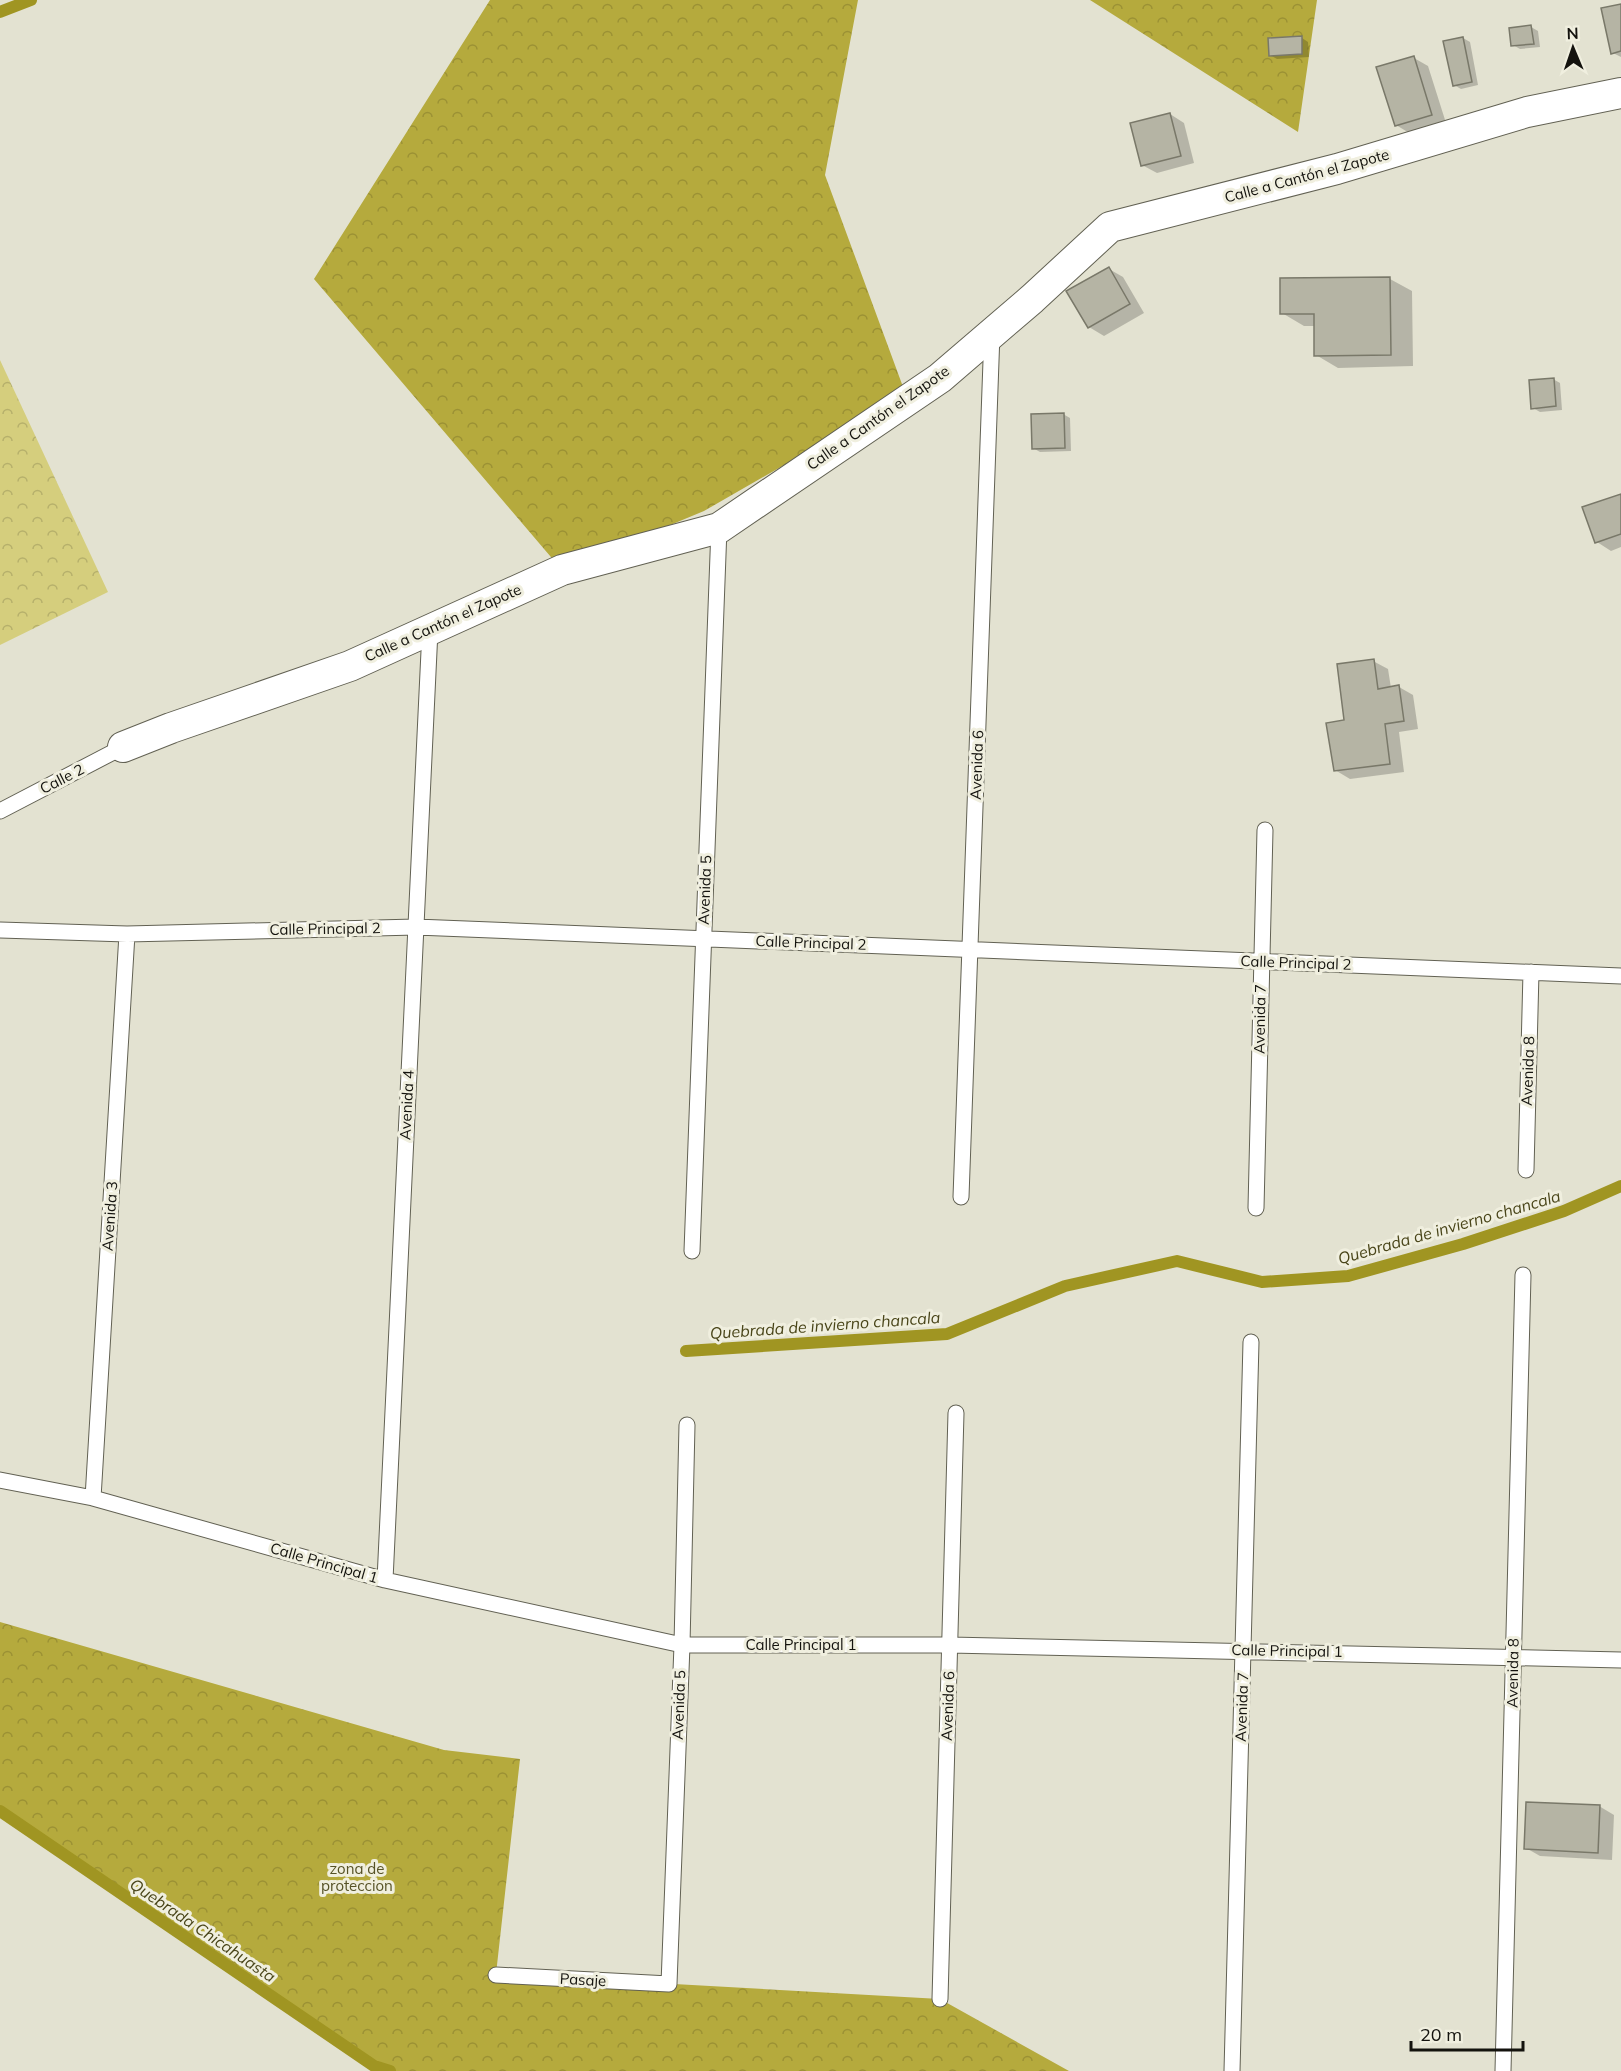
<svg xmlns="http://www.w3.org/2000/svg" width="1621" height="2071" viewBox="0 0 1621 2071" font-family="Mulish,sans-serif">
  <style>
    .forest { fill: url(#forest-crowns) }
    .park { fill: url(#park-crowns) }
    .shadow { fill: #0003 }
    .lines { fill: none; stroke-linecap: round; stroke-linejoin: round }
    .stream { stroke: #a09522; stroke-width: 12 }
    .building { fill: #b5b4a4; stroke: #797869; stroke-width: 1.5 }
    .service-casing { stroke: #626153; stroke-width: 17 }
    .minor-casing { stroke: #626153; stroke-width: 32 }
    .service { stroke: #fff; stroke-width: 15 }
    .minor { stroke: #fff; stroke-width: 30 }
    .labels { text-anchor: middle; stroke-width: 6; stroke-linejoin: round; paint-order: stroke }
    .street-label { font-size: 15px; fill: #14130e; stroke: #f0efdf }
    .park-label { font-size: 15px; fill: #565226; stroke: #f0efdf }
    .water-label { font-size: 16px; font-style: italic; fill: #494519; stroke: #f0efdf }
  </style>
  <defs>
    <pattern id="forest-crowns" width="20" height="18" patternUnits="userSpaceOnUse" patternTransform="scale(1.5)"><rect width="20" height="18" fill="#b5aa3d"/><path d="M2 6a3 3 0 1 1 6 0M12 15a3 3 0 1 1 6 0" fill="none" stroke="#9b9134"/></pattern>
    <pattern id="park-crowns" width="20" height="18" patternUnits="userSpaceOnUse" patternTransform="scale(1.5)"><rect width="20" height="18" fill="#d5ce7d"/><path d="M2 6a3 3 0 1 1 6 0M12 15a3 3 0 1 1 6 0" fill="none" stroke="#b6b06b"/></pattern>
  </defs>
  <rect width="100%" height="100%" fill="#e3e2d1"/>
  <!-- forest -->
  <path class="forest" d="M 490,0 L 858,0 L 825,175 L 906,395 L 704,511 L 562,570 L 314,279 Z
    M 1090,0 L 1317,0 L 1298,132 Z
    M 0,1622 L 444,1750 L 520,1759 L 496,1974 L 940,1999 L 1069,2071 L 390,2071 L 374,2066 L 0,1811 Z"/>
  <!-- park -->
  <path class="park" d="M 0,360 L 108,592 L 0,645 Z"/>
  <!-- shadow -->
  <path class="shadow" d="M 1621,5 L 1621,57 L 1613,53 Z
    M 1531,27 L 1538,31 L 1540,47 L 1520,49 L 1513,45 Z
    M 1302,38 L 1308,42 L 1309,57 L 1277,59 L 1270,55 Z
    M 1463,38 L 1470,42 L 1478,85 L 1461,89 L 1454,85 Z
    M 1414,58 L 1428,66 L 1446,123 L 1411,134 L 1396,125 Z
    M 1170,114 L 1184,123 L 1194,163 L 1157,173 L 1142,165 Z
    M 1109,269 L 1123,277 L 1144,313 L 1104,336 L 1089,327 Z
    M 1390,279 L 1412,291 L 1413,366 L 1338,368 L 1316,355 L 1316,326 L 1304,326 L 1282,313 Z
    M 1553,379 L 1560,383 L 1562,410 L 1540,412 L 1533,408 Z
    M 1063,414 L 1070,418 L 1071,451 L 1040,452 L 1033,448 Z
    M 1621,495 L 1621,547 L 1611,551 L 1597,542 Z
    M 1373,661 L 1388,669 L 1391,688 L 1399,687 L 1413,695 L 1418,729 L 1399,732 L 1404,772 L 1350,779 L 1335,770 Z
    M 1599,1806 L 1614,1815 L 1612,1860 L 1540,1856 L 1526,1848 Z"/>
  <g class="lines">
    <!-- stream -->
    <path class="stream" d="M 0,12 L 31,0
      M 686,1351 L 947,1334 L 1065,1286 L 1177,1261 L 1262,1282 L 1348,1276 L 1463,1244 L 1564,1211 L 1621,1186
      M 0,1811 L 374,2066 L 390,2071"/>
  </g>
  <!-- building -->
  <path class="building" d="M 1621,4 L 1621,51 L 1611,54 L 1601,8 Z
    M 1531,25 L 1534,44 L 1511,46 L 1509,28 Z
    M 1302,36 L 1302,54 L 1269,56 L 1268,38 Z
    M 1463,37 L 1472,82 L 1453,86 L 1443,41 Z
    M 1414,56 L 1432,115 L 1395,126 L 1376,67 Z
    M 1170,113 L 1181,156 L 1141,166 L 1130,123 Z
    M 1109,267 L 1130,304 L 1088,328 L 1066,291 Z
    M 1390,277 L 1391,355 L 1314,356 L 1314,314 L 1280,314 L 1280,278 Z
    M 1554,378 L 1556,406 L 1531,409 L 1529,380 Z
    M 1064,413 L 1065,448 L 1032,449 L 1031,414 Z
    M 1621,494 L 1621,534 L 1595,543 L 1582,507 Z
    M 1374,659 L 1378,689 L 1399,685 L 1404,721 L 1385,724 L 1390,764 L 1334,771 L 1326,723 L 1344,720 L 1337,664 Z
    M 1526,1802 L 1600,1805 L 1598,1853 L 1524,1849 Z"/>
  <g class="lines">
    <!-- service casing -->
    <g class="service-casing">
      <path id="service" d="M 0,811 L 123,747
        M 0,930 L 127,934 L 416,927 L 1621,976
        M 1526,1170 L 1531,972
        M 961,1197 L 992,333
        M 1256,1208 L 1265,830
        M 692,1251 L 719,528
        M 0,1480 L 93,1498 L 385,1580 L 682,1645 L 950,1645 L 1621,1660
        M 93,1498 L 127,934
        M 385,1580 L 430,630
        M 496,1975 L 669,1984 L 682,1645 L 687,1425
        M 940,1999 L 956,1413
        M 1232,2071 L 1251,1342
        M 1503,2071 L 1523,1275"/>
    </g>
    <!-- minor casing -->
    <g class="minor-casing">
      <path id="minor" d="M 123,747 L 171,728 L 350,666 L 562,570 L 719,528 L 940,378 L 1032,299 L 1110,227 L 1337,169 L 1527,112 L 1621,93"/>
    </g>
    <!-- service -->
    <use href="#service" class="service"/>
    <!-- minor -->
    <use href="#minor" class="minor"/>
  </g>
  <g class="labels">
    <!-- street labels -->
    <g class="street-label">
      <text transform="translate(1307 176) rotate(-15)" y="5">Calle a Cantón el Zapote</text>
      <text transform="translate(878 418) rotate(-35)" y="5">Calle a Cantón el Zapote</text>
      <text transform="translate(443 623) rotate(-24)" y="5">Calle a Cantón el Zapote</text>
      <text transform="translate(977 765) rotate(-88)" y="5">Avenida 6</text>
      <text transform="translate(62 779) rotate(-27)" y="5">Calle 2</text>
      <text transform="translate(705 890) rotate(-88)" y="5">Avenida 5</text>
      <text transform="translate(325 929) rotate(-1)" y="5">Calle Principal 2</text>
      <text transform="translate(811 943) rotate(2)" y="5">Calle Principal 2</text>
      <text transform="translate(1296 963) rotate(2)" y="5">Calle Principal 2</text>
      <text transform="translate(1260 1019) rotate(-89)" y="5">Avenida 7</text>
      <text transform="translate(1528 1071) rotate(-88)" y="5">Avenida 8</text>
      <text transform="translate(407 1105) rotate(-87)" y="5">Avenida 4</text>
      <text transform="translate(110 1216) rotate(-86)" y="5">Avenida 3</text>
      <text transform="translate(324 1563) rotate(16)" y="5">Calle Principal 1</text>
      <text x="801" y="1650">Calle Principal 1</text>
      <text transform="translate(1287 1651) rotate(1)" y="5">Calle Principal 1</text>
      <text transform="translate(1513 1673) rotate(-89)" y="5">Avenida 8</text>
      <text transform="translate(679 1705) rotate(-88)" y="5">Avenida 5</text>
      <text transform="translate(948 1706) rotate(-88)" y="5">Avenida 6</text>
      <text transform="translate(1242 1707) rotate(-88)" y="5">Avenida 7</text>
      <text transform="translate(583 1980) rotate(3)" y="5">Pasaje</text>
    </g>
    <!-- park labels -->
    <g class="park-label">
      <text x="357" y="1874">zona de<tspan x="357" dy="17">proteccion</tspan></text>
    </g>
    <!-- water labels -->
    <g class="water-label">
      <text transform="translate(1449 1227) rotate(-16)" y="6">Quebrada de invierno chancala</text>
      <text transform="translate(825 1325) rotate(-4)" y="6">Quebrada de invierno chancala</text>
      <text transform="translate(203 1930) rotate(34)" y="6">Quebrada Chicahuasta</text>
    </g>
  </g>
  <!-- north arrow -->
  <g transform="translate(1573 48) rotate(358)" stroke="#f0efdf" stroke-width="4.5" paint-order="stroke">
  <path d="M0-4.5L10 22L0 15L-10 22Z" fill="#14130e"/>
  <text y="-9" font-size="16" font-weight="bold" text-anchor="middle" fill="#14130e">N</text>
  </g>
  <!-- scale -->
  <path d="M1411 2041v9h112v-9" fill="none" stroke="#14130e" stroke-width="3"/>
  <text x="1420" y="2041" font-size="18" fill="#14130e" stroke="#f0efdf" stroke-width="4.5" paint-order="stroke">20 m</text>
</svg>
